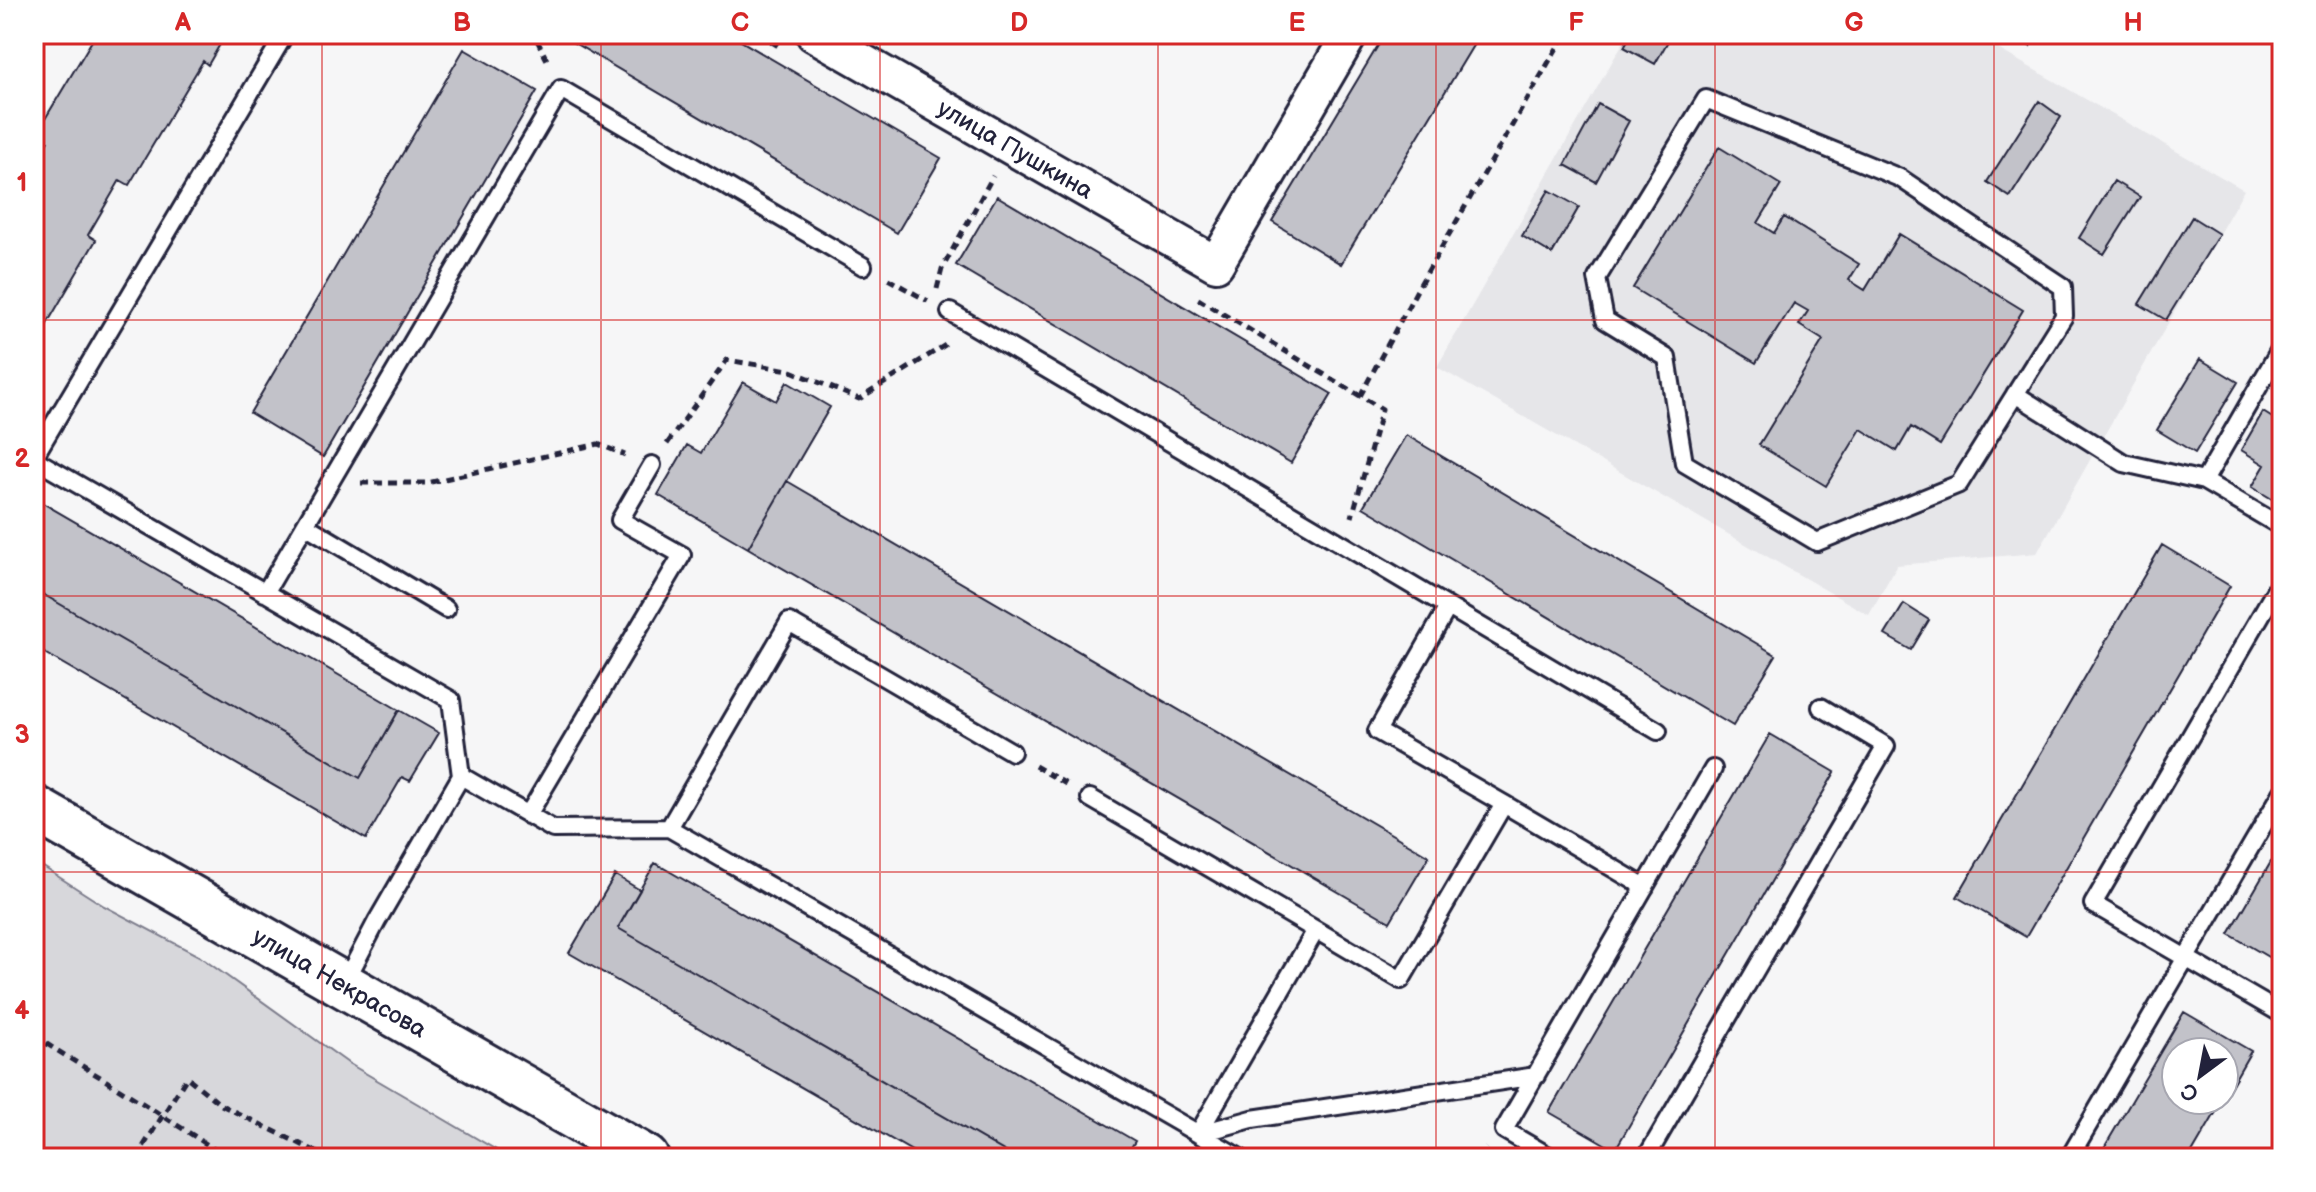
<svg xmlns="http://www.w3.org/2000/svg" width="2316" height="1192" viewBox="0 0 2316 1192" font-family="'Balsamiq Sans',sans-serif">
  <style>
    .built { fill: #e6e6e9 }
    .green { fill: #d7d7db; stroke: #7c7c8b; stroke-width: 2 }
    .building { fill: #c2c2c9; stroke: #22223b; stroke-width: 2 }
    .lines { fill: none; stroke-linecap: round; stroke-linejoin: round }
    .lane-casing { stroke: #22223b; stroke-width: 22 }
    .street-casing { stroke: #22223b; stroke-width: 40 }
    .secondary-casing { stroke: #22223b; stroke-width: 50 }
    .path { stroke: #22223b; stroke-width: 5; stroke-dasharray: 8 6; stroke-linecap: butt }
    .lane { stroke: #fff; stroke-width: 16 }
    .street { stroke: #fff; stroke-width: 34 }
    .secondary { stroke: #fff; stroke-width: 44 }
    .grid { fill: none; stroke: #d62828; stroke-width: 2; stroke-opacity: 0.55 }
    .labels { text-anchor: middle; stroke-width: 6; stroke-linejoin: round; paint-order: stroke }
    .street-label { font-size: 24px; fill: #22223b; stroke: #fff }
    .neatline { fill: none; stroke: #d62828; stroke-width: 3 }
    .grid-label { font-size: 26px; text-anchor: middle; font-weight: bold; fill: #d62828 }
  </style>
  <rect width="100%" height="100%" fill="#f6f6f7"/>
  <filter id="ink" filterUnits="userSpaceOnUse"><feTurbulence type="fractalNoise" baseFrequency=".0125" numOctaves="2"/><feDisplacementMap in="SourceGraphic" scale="16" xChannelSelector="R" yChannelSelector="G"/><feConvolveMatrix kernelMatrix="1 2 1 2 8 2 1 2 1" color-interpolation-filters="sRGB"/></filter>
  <g filter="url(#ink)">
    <!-- built -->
    <path class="built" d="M 1628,34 L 1972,34 L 2244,190 L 2037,553 L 1897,565 L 1869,615 L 1437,367 Z"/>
    <!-- green -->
    <path class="green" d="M 34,861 L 104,906 L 199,956 L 348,1063 L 510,1158 L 34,1158 Z"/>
    <!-- building -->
    <path class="building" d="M 96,34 L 226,34 L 208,65 L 203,61 L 129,185 L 120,180 L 88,235 L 96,240 L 34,346 L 34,164 L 48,141 L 36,134 Z
      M 559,34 L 729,34 L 941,158 L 897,233 Z
      M 1385,34 L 1480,34 L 1341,264 L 1272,222 Z
      M 1631,34 L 1672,34 L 1655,64 L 1624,47 Z
      M 2011,34 L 2037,34 L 2030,46 Z
      M 464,49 L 537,91 L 323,457 L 250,413 Z
      M 2039,101 L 2061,117 L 2010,197 L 1987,182 Z
      M 1598,104 L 1629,121 L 1596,182 L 1565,165 Z
      M 1719,147 L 1781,185 L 1758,223 L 1774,233 L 1784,217 L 1859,264 L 1849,280 L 1865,290 L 1899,234 L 2023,310 L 1940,445 L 1911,427 L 1897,451 L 1861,429 L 1826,486 L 1759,445 L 1823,340 L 1799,325 L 1808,311 L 1794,303 L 1756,363 L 1633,288 Z
      M 2114,181 L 2140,197 L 2104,254 L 2079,238 Z
      M 1549,190 L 1579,207 L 1552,254 L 1522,236 Z
      M 997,196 L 1332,394 L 1291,463 L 956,265 Z
      M 2192,217 L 2219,234 L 2166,320 L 2139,304 Z
      M 2200,359 L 2238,382 L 2195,453 L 2157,430 Z
      M 743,382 L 776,401 L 787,382 L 830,407 L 748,548 L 658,495 L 687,445 L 701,453 Z
      M 2263,412 L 2282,424 L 2282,505 L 2252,487 L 2265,465 L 2241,450 Z
      M 1406,435 L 1776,655 L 1733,726 L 1363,507 Z
      M 787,481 L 1429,856 L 1390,922 L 748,548 Z
      M 34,498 L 399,710 L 360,778 L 34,589 Z
      M 2162,545 L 2230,586 L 2026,937 L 1957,897 Z
      M 34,589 L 360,778 L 399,710 L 439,733 L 410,781 L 402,777 L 366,839 L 34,647 Z
      M 1904,604 L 1929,620 L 1911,650 L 1885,635 Z
      M 1770,734 L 1835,772 L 1615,1150 L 1549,1112 Z
      M 2282,843 L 2282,965 L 2229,934 Z
      M 655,863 L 1135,1141 L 1125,1158 L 1016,1158 L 618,928 Z
      M 615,875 L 640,890 L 618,928 L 1016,1158 L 924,1158 L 569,953 Z
      M 2184,1012 L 2251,1051 L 2224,1098 L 2224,1052 L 2176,1052 L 2176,1100 L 2223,1100 L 2189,1158 L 2098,1158 Z"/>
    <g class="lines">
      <!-- lane casing -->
      <g class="lane-casing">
        <path id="lane" d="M 1706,99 L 1900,178 L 2063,287 L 2064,316 L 1959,484 L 1817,542 L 1684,463 L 1667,358 L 1605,320 L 1597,278 Z
          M 950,312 L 1658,731
          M 2015,394 L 2124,463 L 2204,481 L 2282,527
          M 34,457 L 285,34
          M 34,459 L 451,700 L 461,776 L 377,921 L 344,984
          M 2204,481 L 2282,346
          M 305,525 L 446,609
          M 2282,579 L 2093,904 L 2282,1014
          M 265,593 L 561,89 L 863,266
          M 461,776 L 553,829 L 669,828 L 1240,1158
          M 1090,798 L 1316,930 L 1198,1134 L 1252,1119 L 1536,1076
          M 1504,804 L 1645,887
          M 528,815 L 682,555 L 620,520 L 652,465
          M 669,828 L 789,622 L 1012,752
          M 1316,930 L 1401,980 L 1504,804 L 1377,731 L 1448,607
          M 1552,1158 L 1504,1130 L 1713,769
          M 1646,1158 L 1886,746 L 1821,707
          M 2069,1158 L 2282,793"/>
      </g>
      <!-- street casing -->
      <g class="street-casing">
        <g id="street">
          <path id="s1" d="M 814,34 L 1216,264 L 1350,34"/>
        </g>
      </g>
      <!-- secondary casing -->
      <g class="secondary-casing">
        <g id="secondary">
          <path id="s2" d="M 34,808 L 646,1158"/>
        </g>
      </g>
      <!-- path -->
      <path class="path" d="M 526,34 L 537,40 L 541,34
        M 759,34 L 780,47
        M 537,40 L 549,64
        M 888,279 L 928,301
        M 937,289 L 942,269 L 993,176
        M 1198,299 L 1382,409 L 1352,517
        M 1360,396 L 1418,288 L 1565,34
        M 667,444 L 727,360 L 789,370 L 859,399 L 950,342
        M 361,483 L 427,483 L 598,444 L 625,455
        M 1035,766 L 1068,785
        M 34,1036 C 99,1077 164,1115 227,1158
        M 136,1158 L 187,1077 L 221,1105 L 329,1158
        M 1476,1158 L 1486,1148"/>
      <!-- lane -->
      <use href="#lane" class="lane"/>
      <!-- street -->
      <use href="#street" class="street"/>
      <!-- secondary -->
      <use href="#secondary" class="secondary"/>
    </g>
  </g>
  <!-- grid -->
  <path class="grid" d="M 322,34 L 322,1158M 601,34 L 601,1158M 880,34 L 880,1158M 1158,34 L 1158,1158M 1436,34 L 1436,1158M 1715,34 L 1715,1158M 1994,34 L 1994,1158M 34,320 L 2282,320M 34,596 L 2282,596M 34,872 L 2282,872"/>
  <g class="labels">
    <!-- street labels -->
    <g class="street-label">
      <text dy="8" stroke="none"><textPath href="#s1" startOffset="232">улица Пушкина</textPath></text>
      <text dy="8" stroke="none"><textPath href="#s2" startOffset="352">улица Некрасова</textPath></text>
    </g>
  </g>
  <!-- margin -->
  <rect width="2316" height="1192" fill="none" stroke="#fff" stroke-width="88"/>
  <!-- north arrow -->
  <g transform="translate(2200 1076) rotate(212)"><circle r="38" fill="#ffffff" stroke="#a7a7b1" stroke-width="2"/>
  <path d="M0-6L14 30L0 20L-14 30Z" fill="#22223b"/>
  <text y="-12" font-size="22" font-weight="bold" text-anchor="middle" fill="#22223b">С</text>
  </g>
  <rect x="44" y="44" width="2228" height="1104" class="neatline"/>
  <g class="grid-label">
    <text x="183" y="31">A</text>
    <text x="462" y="31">B</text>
    <text x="740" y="31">C</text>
    <text x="1019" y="31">D</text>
    <text x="1297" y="31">E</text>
    <text x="1576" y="31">F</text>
    <text x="1854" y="31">G</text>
    <text x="2133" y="31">H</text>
    <text x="22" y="191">1</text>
    <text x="22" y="467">2</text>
    <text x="22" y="743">3</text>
    <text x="22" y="1019">4</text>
  </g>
</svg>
